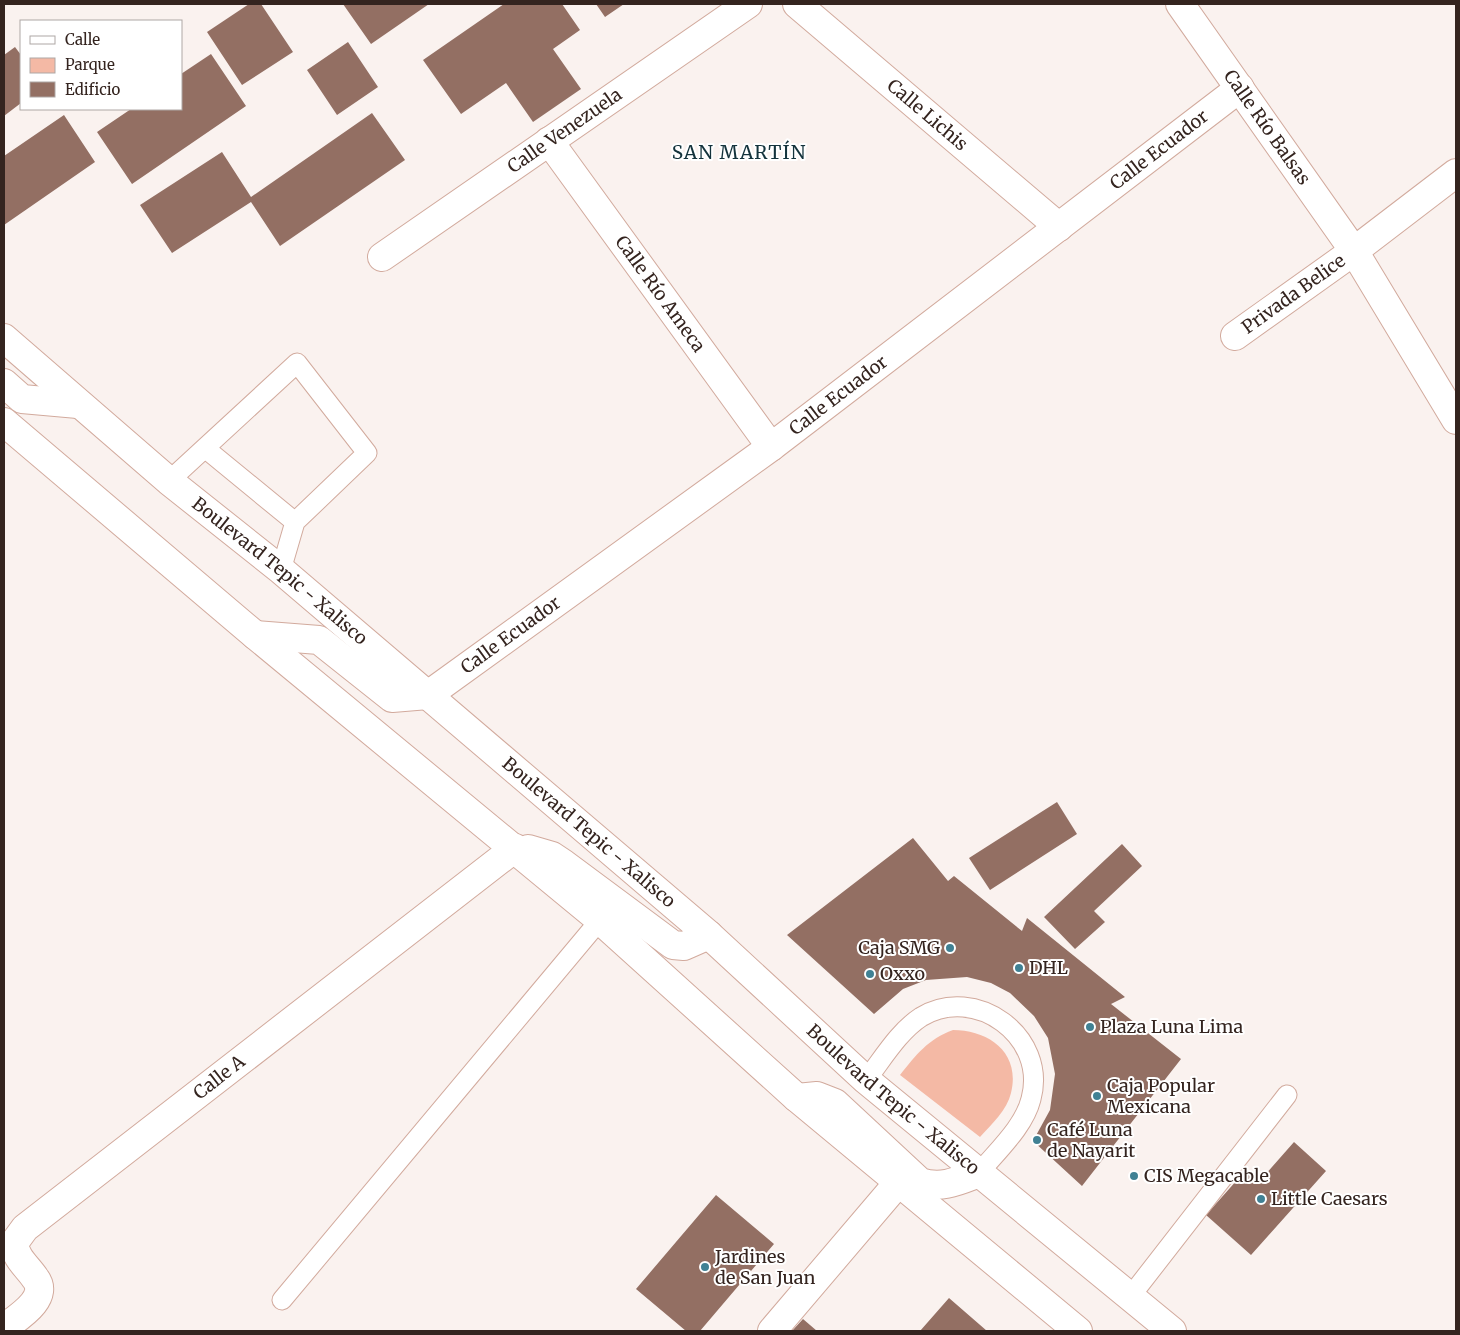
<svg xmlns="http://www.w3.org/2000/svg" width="1460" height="1335" viewBox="0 0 1460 1335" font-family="Merriweather,serif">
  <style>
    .green { fill: #f4b9a5 }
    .building { fill: #936f63 }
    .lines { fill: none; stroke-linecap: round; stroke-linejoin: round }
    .lane-casing { stroke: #d2aa9d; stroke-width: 21 }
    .street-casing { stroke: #d2aa9d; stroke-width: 30 }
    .primary-casing { stroke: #d2aa9d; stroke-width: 30 }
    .lane { stroke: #fff; stroke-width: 19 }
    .street { stroke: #fff; stroke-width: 28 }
    .primary { stroke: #fff; stroke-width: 28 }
    .poi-dot { fill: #408194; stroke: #fff; stroke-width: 2 }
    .labels { text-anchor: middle; stroke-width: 4; stroke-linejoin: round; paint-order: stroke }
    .street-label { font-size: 18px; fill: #34241f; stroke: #fff }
    .poi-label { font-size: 18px; fill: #34241f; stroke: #fff; text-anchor: start }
    .neighbourhood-label { font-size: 19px; letter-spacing: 1px; fill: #14333c; stroke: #fff }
  </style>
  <rect width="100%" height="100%" fill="#faf2ef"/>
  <!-- green -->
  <path class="green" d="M 953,1030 C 988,1030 1021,1052 1011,1093 C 1007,1110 992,1124 980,1137 L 900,1075 C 916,1055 928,1039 953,1030 Z"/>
  <!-- building -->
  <path class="building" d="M 249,4 L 261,4 L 293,52 L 242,85 L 207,32 Z
    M 343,4 L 429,4 L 371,44 Z
    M 504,4 L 562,4 L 580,30 L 553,49 L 581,89 L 533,122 L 506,83 L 461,114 L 423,60 Z
    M 596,4 L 624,4 L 605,17 Z
    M 348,42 L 378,87 L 337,115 L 307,70 Z
    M 15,47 L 21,55 L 21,103 L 4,116 L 4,55 Z
    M 211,54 L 246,106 L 132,184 L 97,132 L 131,109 L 181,109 L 181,74 Z
    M 372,113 L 405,160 L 280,246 L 251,202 L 172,253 L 140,205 L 222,152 L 251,197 Z
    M 64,115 L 95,162 L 4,225 L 4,156 Z
    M 1057,802 L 1077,834 L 990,890 L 969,858 Z
    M 913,838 L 948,881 L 954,876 L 1022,931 L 1027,918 L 1125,997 L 1111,1004 L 1181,1059 L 1082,1186 L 1033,1141 L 1050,1110 L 1055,1074 L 1048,1038 L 1034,1016 L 1010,993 L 991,983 L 967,977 L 926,980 L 903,989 L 874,1014 L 787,935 Z
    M 1122,844 L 1142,866 L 1094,911 L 1105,922 L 1075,949 L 1044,917 Z
    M 1294,1142 L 1326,1171 L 1251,1255 L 1206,1215 L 1245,1171 L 1258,1183 Z
    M 716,1195 L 774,1244 L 700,1331 L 686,1331 L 636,1289 Z
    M 949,1298 L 987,1331 L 920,1331 Z
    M 803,1319 L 817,1331 L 792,1331 Z"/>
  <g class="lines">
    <!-- lane casing -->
    <g class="lane-casing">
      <path id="lane" d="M 169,481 L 297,363 L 367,453 L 295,522 L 206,449
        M 281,570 L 295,522
        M 866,1080 C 882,1060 898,1032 921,1017 C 975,984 1048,1036 1031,1099 C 1024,1127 997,1151 979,1173
        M 1130,1297 L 1287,1095
        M 282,1300 L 600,920"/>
    </g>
    <!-- street casing -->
    <g class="street-casing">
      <g id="street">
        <path id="s1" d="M 797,4 L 1059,227"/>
        <path id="s2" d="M 1180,4 L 1354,251 L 1456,420"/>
        <path id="s3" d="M 549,141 L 771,447"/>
        <path id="s4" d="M 382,257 L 748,4"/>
        <path id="s5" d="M 1235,336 L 1354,251 L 1456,173"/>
        <path id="s6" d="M 428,695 L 771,447 L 1240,88"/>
        <path id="s7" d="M 4,1328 C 17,1318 51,1298 35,1278 C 26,1265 16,1259 14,1243 L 25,1228 L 515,848"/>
        <path d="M 772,1331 L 898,1183"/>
      </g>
    </g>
    <!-- primary casing -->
    <g class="primary-casing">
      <g id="primary">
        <path id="s8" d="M 4,338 L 169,481 L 281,570 L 709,935 L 866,1080 L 1172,1331"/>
        <path d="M 4,383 L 22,399 L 78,404"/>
        <path d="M 4,422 L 255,635 L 600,920 L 797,1098 L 1078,1331"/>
        <path d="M 255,635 L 319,640 L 392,698 L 428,695"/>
        <path d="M 528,849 L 552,856 L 564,864 L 673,945 L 684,946 L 709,935"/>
        <path d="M 797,1098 L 817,1096 L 835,1103 L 920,1182 C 942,1189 958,1181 979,1173"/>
      </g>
    </g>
    <!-- lane -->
    <use href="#lane" class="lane"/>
    <!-- street -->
    <use href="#street" class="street"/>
    <!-- primary -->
    <use href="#primary" class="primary"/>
  </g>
  <!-- markers -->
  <g class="poi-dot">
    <circle cx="950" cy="948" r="5"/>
    <circle cx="1019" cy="968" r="5"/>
    <circle cx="870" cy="974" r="5"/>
    <circle cx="1090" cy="1027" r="5"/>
    <circle cx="1097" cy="1096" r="5"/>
    <circle cx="1037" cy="1140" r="5"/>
    <circle cx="1134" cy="1176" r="5"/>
    <circle cx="1261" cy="1199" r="5"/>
    <circle cx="705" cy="1267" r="5"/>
  </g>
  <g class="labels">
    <!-- street labels -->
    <g class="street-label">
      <text dy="6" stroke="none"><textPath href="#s1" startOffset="171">Calle Lichis</textPath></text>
      <text dy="6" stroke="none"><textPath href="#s2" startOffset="151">Calle Río Balsas</textPath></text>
      <text dy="6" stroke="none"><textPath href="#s4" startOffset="222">Calle Venezuela</textPath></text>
      <text dy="6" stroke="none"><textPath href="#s6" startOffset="912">Calle Ecuador</textPath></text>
      <text dy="6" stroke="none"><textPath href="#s3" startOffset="189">Calle Río Ameca</textPath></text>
      <text dy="6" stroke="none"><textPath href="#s5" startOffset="72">Privada Belice</textPath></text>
      <text dy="6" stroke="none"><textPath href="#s6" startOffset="508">Calle Ecuador</textPath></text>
      <text dy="6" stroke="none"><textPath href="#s8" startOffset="361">Boulevard Tepic - Xalisco</textPath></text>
      <text dy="6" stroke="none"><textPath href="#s6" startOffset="102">Calle Ecuador</textPath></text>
      <text dy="6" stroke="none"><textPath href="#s8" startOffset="766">Boulevard Tepic - Xalisco</textPath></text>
      <text dy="6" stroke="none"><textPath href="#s7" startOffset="372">Calle A</textPath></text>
      <text dy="6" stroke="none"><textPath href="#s8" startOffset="1171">Boulevard Tepic - Xalisco</textPath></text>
    </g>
    <!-- poi labels -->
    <g class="poi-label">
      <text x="940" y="954" text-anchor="end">Caja SMG</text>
      <text x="1029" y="974">DHL</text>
      <text x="880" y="980">Oxxo</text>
      <text x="1100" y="1033">Plaza Luna Lima</text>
      <text x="1107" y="1092">Caja Popular<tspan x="1107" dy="21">Mexicana</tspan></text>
      <text x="1047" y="1136">Café Luna<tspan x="1047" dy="21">de Nayarit</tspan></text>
      <text x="1144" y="1182">CIS Megacable</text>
      <text x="1271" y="1205">Little Caesars</text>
      <text x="715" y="1263">Jardines<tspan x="715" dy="21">de San Juan</tspan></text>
    </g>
    <!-- neighbourhood labels -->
    <g class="neighbourhood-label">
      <text x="739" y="159">SAN MARTÍN</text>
    </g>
  </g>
  <!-- border -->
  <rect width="1460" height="1335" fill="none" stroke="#34241f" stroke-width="10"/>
  <!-- legend -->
  <rect x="20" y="20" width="162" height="90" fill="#ffffff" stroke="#aea7a5"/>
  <rect x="30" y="36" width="25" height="8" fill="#ffffff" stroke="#aea7a5"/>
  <text x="65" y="45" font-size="15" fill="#34241f">Calle</text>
  <rect x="30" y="58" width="25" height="15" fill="#f4b9a5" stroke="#aea7a5"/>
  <text x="65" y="70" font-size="15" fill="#34241f">Parque</text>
  <rect x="30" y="82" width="25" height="15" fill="#936f63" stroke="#aea7a5"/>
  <text x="65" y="95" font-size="15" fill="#34241f">Edificio</text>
</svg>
